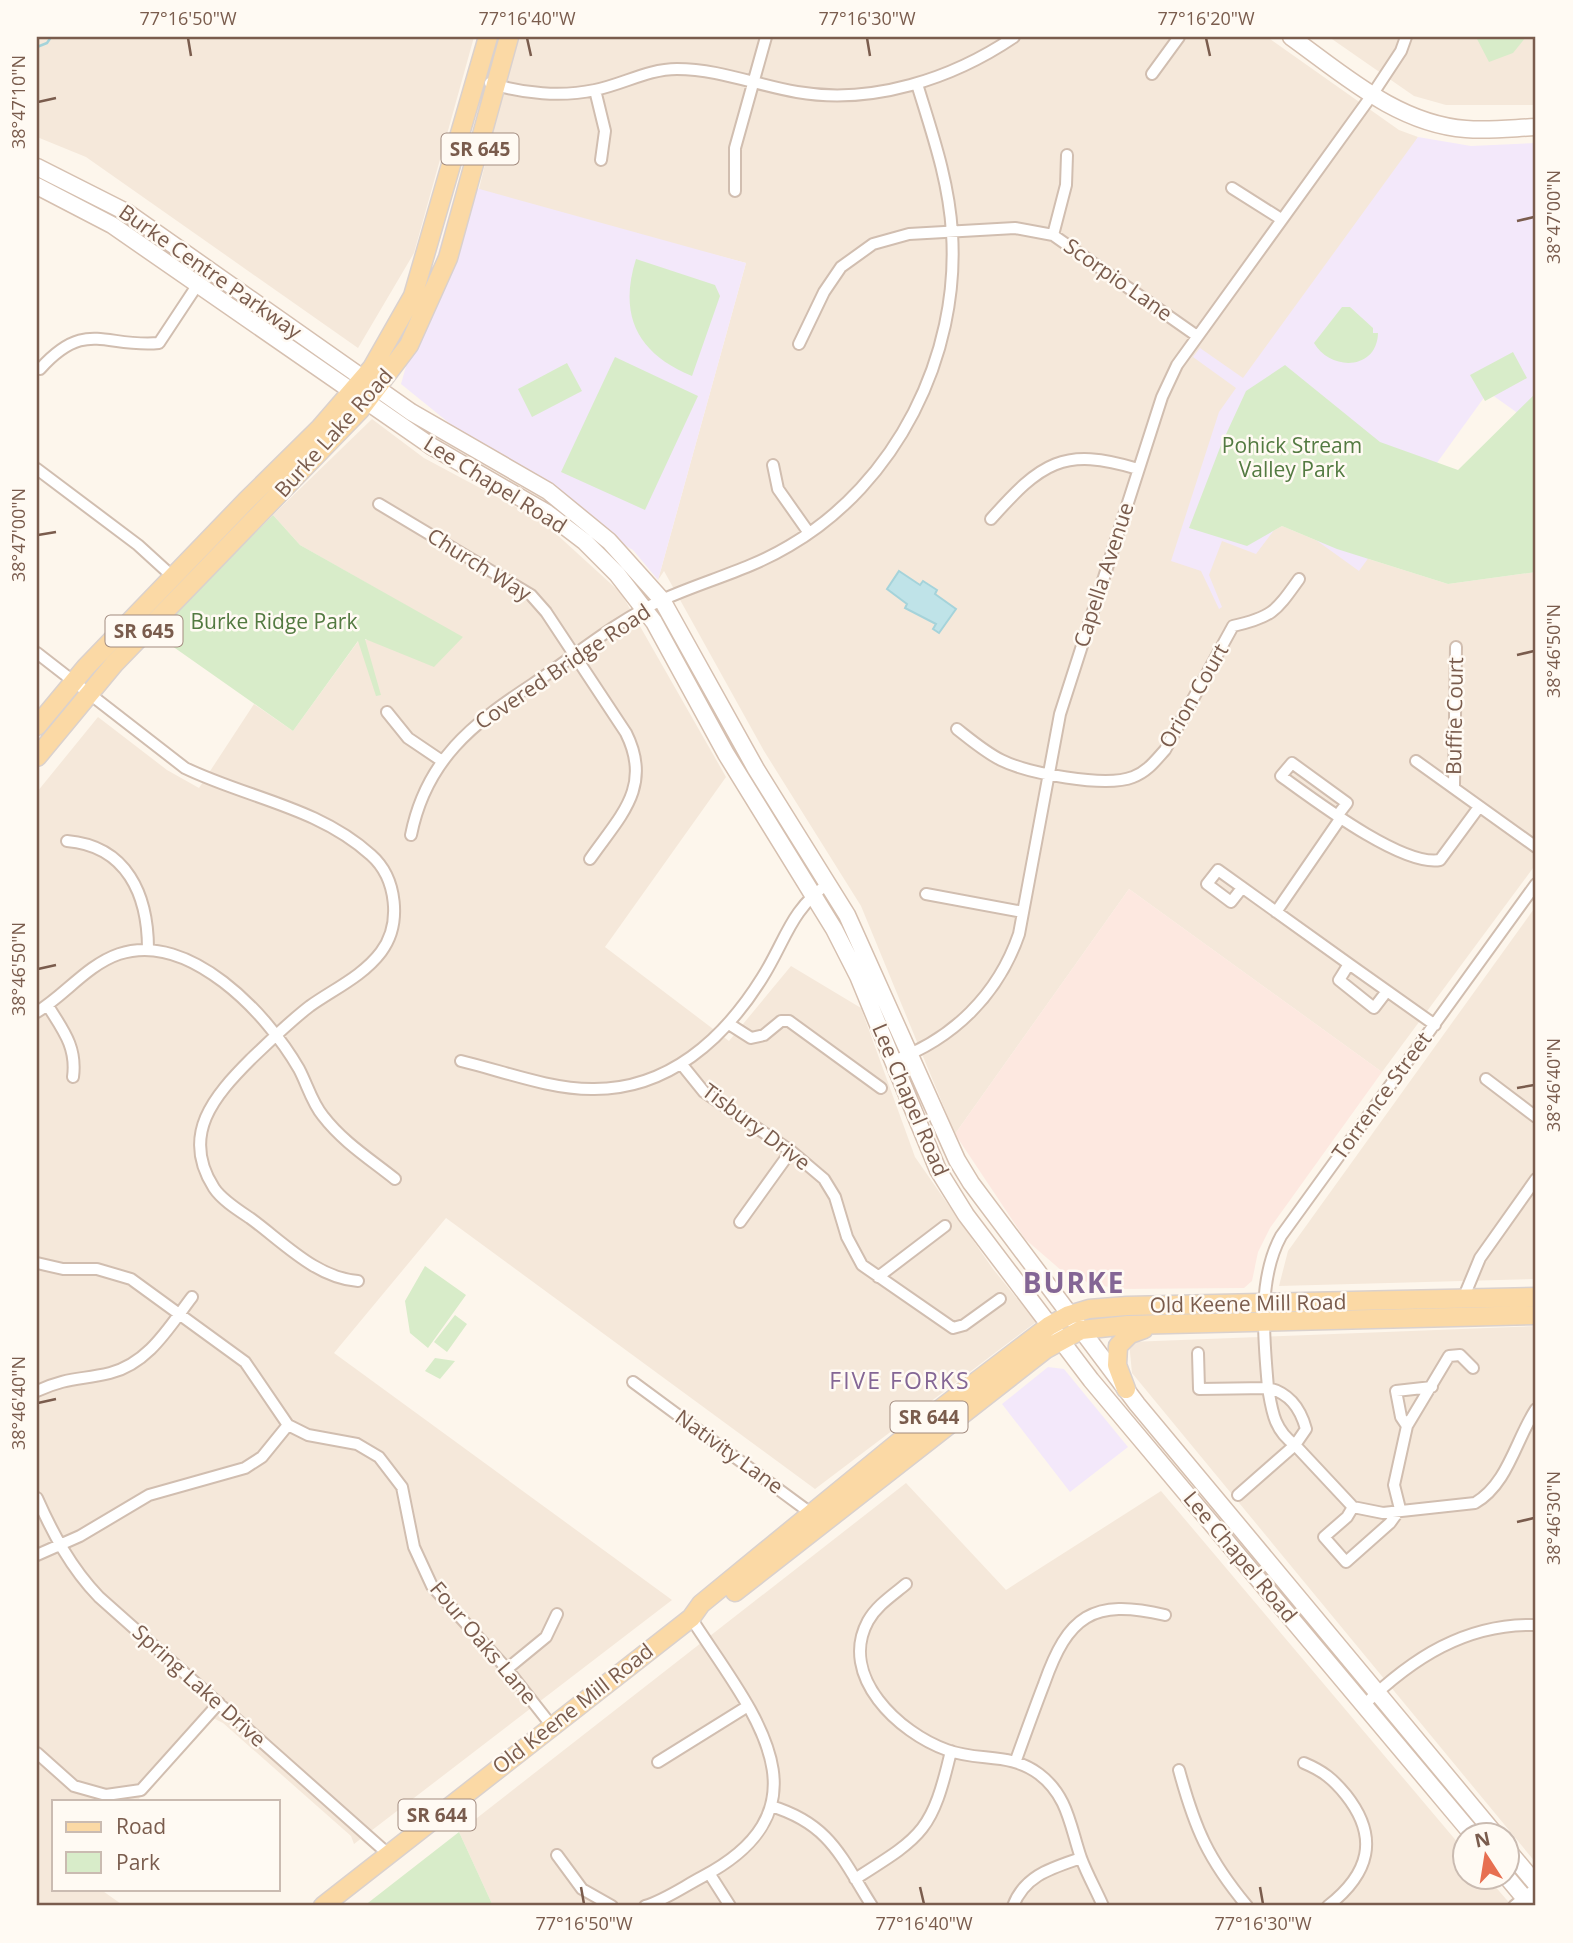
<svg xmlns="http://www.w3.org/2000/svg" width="1573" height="1943" viewBox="0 0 1573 1943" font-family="'Open Sans',sans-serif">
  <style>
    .residential { fill: #f5e8da }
    .commercial { fill: #fde8e0 }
    .education { fill: #f3e8fa }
    .green { fill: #d8ecc9 }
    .water { fill: #bfe3e8; stroke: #a5d3da; stroke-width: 2 }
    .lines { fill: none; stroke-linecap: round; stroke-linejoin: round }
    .stream { stroke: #a5d3da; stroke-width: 2.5 }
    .street-casing { stroke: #d1beb0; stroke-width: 14 }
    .secondary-casing { stroke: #d6c0b0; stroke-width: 19 }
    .primary-casing { stroke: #dad1cd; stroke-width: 21 }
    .street { stroke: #fff; stroke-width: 10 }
    .secondary { stroke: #fff; stroke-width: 16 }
    .primary { stroke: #fbd9a5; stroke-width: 18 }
    .ticks { fill: none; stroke: #7a5c4d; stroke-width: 2.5 }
    .labels { text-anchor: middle; stroke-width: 5; stroke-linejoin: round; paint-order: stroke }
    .shield { fill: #fffaf3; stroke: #a28b7f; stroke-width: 2 }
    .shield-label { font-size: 19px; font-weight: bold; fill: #7a5c4d }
    .street-label { font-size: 21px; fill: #7a5c4d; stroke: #fffaf3 }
    .park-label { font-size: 21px; fill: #537a41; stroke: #fffaf3 }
    .neighbourhood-label { font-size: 23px; letter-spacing: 2px; fill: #846695; stroke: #fffaf3 }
    .district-label { font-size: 28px; font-weight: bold; letter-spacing: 2px; fill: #846695; stroke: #fffaf3 }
    .neatline { fill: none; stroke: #7a5c4d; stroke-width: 2.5 }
    .ticks-label { font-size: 18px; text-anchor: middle; fill: #7a5c4d }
  </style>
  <rect width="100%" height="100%" fill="#fdf6ec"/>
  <!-- residential -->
  <path class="residential" d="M 37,37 L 474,37 L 414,253 L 358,348 L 86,157 L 37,137 Z
    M 516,37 L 1267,37 L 1399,130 L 1418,137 L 1285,365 L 1247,546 L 1282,526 L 1337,549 L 1448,584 L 1536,572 L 1536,864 L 1382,1072 L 1129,889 L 955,1134 L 861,906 L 764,751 L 664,571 L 658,580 L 746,263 L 478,193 Z
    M 1329,37 L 1536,37 L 1536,105 L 1446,105 L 1414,96 Z
    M 372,419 L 424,458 L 542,521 L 621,593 L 726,777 L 605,947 L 729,1041 L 791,966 L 861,1008 L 915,1157 L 993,1269 L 1036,1322 L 815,1489 L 446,1218 L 334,1353 L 672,1600 L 354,1844 L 351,1836 L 223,1723 L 215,1719 L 208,1722 L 137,1801 L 54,1801 L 54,1889 L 100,1889 L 124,1906 L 37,1906 L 37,792 L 98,717 L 167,770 L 199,788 L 254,704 L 293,731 L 359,640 L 463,638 L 300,545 L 273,515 Z
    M 1536,906 L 1536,1279 L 1279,1286 L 1288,1251 Z
    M 1536,1326 L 1536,1863 L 1132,1373 L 1129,1342 Z
    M 906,1483 L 1006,1590 L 1161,1491 L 1464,1850 L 1464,1876 L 1487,1877 L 1512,1906 L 493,1906 L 459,1832 Z"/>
  <!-- commercial -->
  <path class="commercial" d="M 1129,889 L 1382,1072 L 1270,1228 L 1258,1252 L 1252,1281 L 1244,1288 L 1120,1289 L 1092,1284 L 1062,1271 L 1025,1239 L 955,1134 Z"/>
  <!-- education -->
  <path class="education" d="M 1418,137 L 1471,146 L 1536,143 L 1536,426 L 1488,392 L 1359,571 L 1284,517 L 1256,554 L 1222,541 L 1209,575 L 1222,607 L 1219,609 L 1201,571 L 1171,561 L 1219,412 L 1236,388 L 1193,357 L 1200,348 L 1243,378 Z
    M 458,183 L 746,263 L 658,580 L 633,550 L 564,511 L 516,477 L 401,384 Z
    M 1048,1367 L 1064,1369 L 1128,1447 L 1070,1492 L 1002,1404 Z"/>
  <!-- green -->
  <path class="green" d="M 1476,37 L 1526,37 L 1513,53 L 1489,62 Z
    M 636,259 L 715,285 L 720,296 L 692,376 C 638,354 618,316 636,259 Z
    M 1342,307 L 1350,307 L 1373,328 L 1373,333 L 1378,333 C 1377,371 1330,371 1314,343 Z
    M 1513,352 L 1527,378 L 1485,401 L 1470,375 Z
    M 615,357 L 698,396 L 645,510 L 561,472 Z
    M 567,363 L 582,391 L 532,417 L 518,389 Z
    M 1285,365 L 1380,442 L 1458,470 L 1536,393 L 1536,572 L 1448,584 L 1337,549 L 1282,526 L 1247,546 L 1189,528 L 1221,445 L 1246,391 Z
    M 273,515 L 300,545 L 463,637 L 434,667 L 365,639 L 381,695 L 376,696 L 358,641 L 293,731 L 155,634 Z
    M 425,1266 L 466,1295 L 428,1348 L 410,1333 L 405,1301 Z
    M 455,1315 L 467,1324 L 447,1352 L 434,1342 Z
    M 435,1358 L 455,1361 L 440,1379 L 425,1371 Z
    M 459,1832 L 493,1906 L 364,1906 Z"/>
  <!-- water -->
  <path class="water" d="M 899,571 L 920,585 L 923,581 L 937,590 L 935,594 L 956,609 L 939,633 L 933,629 L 936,624 L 905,608 L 907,604 L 887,589 Z"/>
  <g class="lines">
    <!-- stream -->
    <path class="stream" d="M 37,47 L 47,43 L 51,37"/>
    <!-- street casing -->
    <g class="street-casing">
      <path id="street" d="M 1152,74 L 1179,37
        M 490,83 C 523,94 562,97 595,90 C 624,84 648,69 677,69 C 719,69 756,85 797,92 C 872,105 952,79 1014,37
        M 595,90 L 605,131 L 601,160
        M 1232,188 L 1281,219
        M 735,191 L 735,148 L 766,37
        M 1053,235 L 1066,185 L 1067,155
        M 799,344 L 824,292 L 841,267 L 873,244 L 909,234 L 1015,228 L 1053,235 L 1197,336
        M 40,369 C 86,318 104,348 159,343 L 198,284
        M 773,465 L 778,489 L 809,533
        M 37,469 L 138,545 L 172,576
        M 379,504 L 531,595 L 546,612 L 626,733 C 653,787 620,816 590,859
        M 991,519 C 1041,463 1063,446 1138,469
        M 37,653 L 185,768 C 247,798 318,807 371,855 C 397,878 402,924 381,952 C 363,976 334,989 310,1006 C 289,1022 270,1041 251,1059 C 214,1096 180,1135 214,1188 C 222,1200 238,1210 250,1218 C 283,1242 316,1278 358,1281
        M 387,712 L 408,738 L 442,761
        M 957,729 C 971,740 985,752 1001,760 C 1027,773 1105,788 1133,777 C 1147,772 1155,761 1165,750 L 1233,626 C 1273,617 1276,611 1299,579
        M 1416,761 L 1536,847
        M 1454,786 L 1456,647
        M 1337,816 L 1347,803 L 1292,763 L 1281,776 C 1313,799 1402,867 1440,860 L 1479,807
        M 411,835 C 426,760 472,724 533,684 C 575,656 616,621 662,600 C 704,581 749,570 789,546 C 896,484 960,356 952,233 C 949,181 932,133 917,84
        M 67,841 C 127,846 148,895 148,949
        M 1536,884 L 1281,1236 C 1257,1280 1264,1339 1268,1388 C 1289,1393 1300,1407 1306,1429 L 1295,1445 L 1353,1507 L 1383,1513 L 1475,1503 C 1508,1484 1516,1439 1536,1409
        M 1242,888 L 1231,902 L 1207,884 L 1218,870 L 1349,964
        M 926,894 L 1023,912
        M 1276,912 L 1340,819
        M 1387,991 L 1374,1008 L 1339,980 L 1349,964 L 1435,1025
        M 48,1006 C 63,1030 77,1047 73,1077
        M 37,1012 C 65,995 87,965 119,954 C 189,931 267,1013 299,1069 C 307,1084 312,1103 323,1116 C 343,1142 370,1159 395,1179
        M 729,1024 L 751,1038 L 764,1035 L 781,1021 L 789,1021 L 881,1088
        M 461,1061 C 503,1071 549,1089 592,1089 C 668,1090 724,1039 762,978 C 786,940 790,910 829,883
        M 893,1061 C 953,1039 998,995 1019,934 L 1060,714 L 1162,397 L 1177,365 L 1372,95 L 1401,51 L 1406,37
        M 683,1066 L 704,1092 L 791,1151 L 824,1179 L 835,1197 L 847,1237 L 862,1265 L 953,1328 L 964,1325 L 1000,1299
        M 1486,1079 L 1536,1117
        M 740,1222 L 791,1151
        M 37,1263 L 63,1269 L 97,1269 L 131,1279 L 245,1362 L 288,1425 L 308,1435 L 357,1444 L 379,1457 L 402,1487 L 414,1547 L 432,1586 L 507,1669 L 551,1725
        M 878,1277 L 945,1226
        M 1463,1299 L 1480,1258 L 1536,1179
        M 1198,1353 L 1199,1389 L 1268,1388 C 1272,1411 1274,1430 1295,1445 L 1238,1495
        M 633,1382 L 816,1517
        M 37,1391 C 67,1377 81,1380 110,1373 C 149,1363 169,1327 192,1297
        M 1407,1426 L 1449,1356 L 1460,1355 L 1473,1368
        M 37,1498 C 53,1534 71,1568 99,1597 L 387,1853
        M 1353,1507 L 1347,1517 L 1324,1537 L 1346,1562 L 1390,1523 L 1400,1509 L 1394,1485 L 1407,1426 L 1401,1417 L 1396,1391 L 1432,1387
        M 37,1555 L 80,1536 L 149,1495 L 245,1468 L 262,1457 L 288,1425
        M 906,1584 C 893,1595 877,1605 868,1621 C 838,1676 899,1733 947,1750 C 979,1762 1010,1752 1039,1774 C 1068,1796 1070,1826 1081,1858 C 1087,1874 1096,1890 1103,1906
        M 507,1669 L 546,1637 L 557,1614
        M 1363,1706 C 1412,1658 1466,1623 1536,1625
        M 37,1753 L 74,1786 L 106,1795 L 141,1790 L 219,1703
        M 1016,1760 C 1025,1735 1034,1710 1044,1684 C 1068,1616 1092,1598 1165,1615
        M 658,1762 L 748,1706
        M 1304,1763 C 1323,1771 1333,1779 1346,1795 C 1380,1838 1369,1874 1328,1906
        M 1179,1770 C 1195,1829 1208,1859 1247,1906
        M 771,1806 C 830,1824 841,1857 872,1906
        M 557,1855 L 582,1889 L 612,1906
        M 709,1873 L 730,1906
        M 855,1879 C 923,1836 932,1832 951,1751
        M 645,1906 C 665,1900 683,1887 702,1877 C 839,1805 748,1707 691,1618
        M 1013,1906 C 1025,1875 1052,1868 1081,1858
        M 1514,1906 L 1536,1888"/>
    </g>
    <!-- secondary casing -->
    <g class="secondary-casing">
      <path id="secondary" d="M 1291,37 C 1344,75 1398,124 1466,129 C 1489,131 1513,128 1536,127
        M 37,167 L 128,213 L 411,412 L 548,491 L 609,541 L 662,600 L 756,769 L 847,915 L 957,1160 L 971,1183 L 1137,1404 L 1495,1834
        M 37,186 L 112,225 L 431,446 L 547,513 L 585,542 L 617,574 L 654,622 L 726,754 L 834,929 L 858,976 L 938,1170 L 966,1215 L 1091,1380 L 1472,1834
        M 1506,1848 L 1536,1884
        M 1506,1876 L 1531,1906"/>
    </g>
    <!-- primary casing -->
    <g class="primary-casing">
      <path id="primary" d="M 37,726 L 86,667 L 246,501 L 320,428 L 372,368 L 413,296 L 488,37
        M 37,757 L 114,664 L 360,410 L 409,345 L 448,258 L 509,37
        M 1126,1389 L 1117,1365 L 1118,1346 L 1130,1334 L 1144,1329
        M 735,1592 L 1046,1349 L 1081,1330 L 1128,1325 L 1536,1315
        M 323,1906 L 691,1618 L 701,1604 L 922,1423 L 1049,1326 L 1069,1315 L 1089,1309 L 1127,1306 L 1536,1297"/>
    </g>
    <!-- street -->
    <use href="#street" class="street"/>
    <!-- secondary -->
    <use href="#secondary" class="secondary"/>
    <!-- primary -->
    <use href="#primary" class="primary"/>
  </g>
  <!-- ticks -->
  <path class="ticks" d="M 188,38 L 191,56M 527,38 L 531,56M 867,38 L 870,56M 1206,38 L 1210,56M 38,102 L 56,98M 1517,221 L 1534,217M 38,535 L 56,532M 1517,655 L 1534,651M 38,969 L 56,965M 1517,1088 L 1534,1085M 38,1403 L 56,1399M 1517,1522 L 1534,1518M 581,1887 L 584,1904M 920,1887 L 924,1904M 1260,1887 L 1263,1904"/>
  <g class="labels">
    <!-- shield labels -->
    <g class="shield">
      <rect x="441.5" y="133.5" width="77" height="31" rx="5"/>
      <rect x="105.5" y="615.5" width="77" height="31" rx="5"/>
      <rect x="890.5" y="1401.5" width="77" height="31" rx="5"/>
      <rect x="398.5" y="1799.5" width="77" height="31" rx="5"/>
    </g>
    <g class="shield-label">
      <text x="480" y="156">SR 645</text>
      <text x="144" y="638">SR 645</text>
      <text x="929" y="1424">SR 644</text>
      <text x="437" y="1822">SR 644</text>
    </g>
    <!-- street labels -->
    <g class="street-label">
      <text transform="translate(210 272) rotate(35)" y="7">Burke Centre Parkway</text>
      <text transform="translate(1118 280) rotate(35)" y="7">Scorpio Lane</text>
      <text transform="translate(334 433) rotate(-48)" y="7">Burke Lake Road</text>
      <text transform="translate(495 485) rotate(32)" y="7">Lee Chapel Road</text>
      <text transform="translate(479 565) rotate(32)" y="7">Church Way</text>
      <text transform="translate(1104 575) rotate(-72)" y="7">Capella Avenue</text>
      <text transform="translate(563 667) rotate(-34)" y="7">Covered Bridge Road</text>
      <text transform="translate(1194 696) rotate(-60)" y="7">Orion Court</text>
      <text transform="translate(1455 716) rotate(-89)" y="7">Buffie Court</text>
      <text transform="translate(1382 1096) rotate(-54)" y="7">Torrence Street</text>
      <text transform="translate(910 1100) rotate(67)" y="7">Lee Chapel Road</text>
      <text transform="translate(756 1127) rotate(37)" y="7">Tisbury Drive</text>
      <text transform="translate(1248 1304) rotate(-1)" y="7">Old Keene Mill Road</text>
      <text transform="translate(729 1452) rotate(36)" y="7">Nativity Lane</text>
      <text transform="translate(1240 1557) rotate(50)" y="7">Lee Chapel Road</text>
      <text transform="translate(483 1643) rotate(50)" y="7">Four Oaks Lane</text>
      <text transform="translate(199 1686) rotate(42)" y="7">Spring Lake Drive</text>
      <text transform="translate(573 1709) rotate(-38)" y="7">Old Keene Mill Road</text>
    </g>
    <!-- park labels -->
    <g class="park-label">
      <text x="1292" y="453">Pohick Stream<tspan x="1292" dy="24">Valley Park</tspan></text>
      <text x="274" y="629">Burke Ridge Park</text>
    </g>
    <!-- neighbourhood labels -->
    <g class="neighbourhood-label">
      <text x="900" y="1389">FIVE FORKS</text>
    </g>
    <!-- district labels -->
    <g class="district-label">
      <text x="1074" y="1293">BURKE</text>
    </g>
  </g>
  <!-- border -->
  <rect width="1573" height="1943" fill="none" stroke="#fffaf3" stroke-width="77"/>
  <!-- legend -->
  <rect x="52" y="1800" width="228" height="91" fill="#fffaf3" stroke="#cabbb1" stroke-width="2"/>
  <rect x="66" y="1822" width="35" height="10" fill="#fbd9a5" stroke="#cabbb1" stroke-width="2"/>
  <text x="116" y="1834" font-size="21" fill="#7a5c4d">Road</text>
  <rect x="66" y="1852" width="35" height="21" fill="#d8ecc9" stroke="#cabbb1" stroke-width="2"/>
  <text x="116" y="1870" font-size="21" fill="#7a5c4d">Park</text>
  <!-- north arrow -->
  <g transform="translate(1486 1856) rotate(348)"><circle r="33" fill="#fffaf3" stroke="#cabbb1" stroke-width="2"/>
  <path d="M0-5L12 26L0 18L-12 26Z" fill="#e76f51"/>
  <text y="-10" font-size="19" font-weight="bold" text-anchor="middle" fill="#7a5c4d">N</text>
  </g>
  <rect x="38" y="38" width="1496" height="1866" class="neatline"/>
  <g class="ticks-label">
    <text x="188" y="25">77°16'50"W</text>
    <text x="527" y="25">77°16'40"W</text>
    <text x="867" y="25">77°16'30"W</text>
    <text x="1206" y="25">77°16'20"W</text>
    <text transform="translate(19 102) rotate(-90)" y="6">38°47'10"N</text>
    <text transform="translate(1554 217) rotate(-90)" y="6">38°47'00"N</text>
    <text transform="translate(19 535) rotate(-90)" y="6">38°47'00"N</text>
    <text transform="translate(1554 651) rotate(-90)" y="6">38°46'50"N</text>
    <text transform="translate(19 969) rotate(-90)" y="6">38°46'50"N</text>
    <text transform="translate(1554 1085) rotate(-90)" y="6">38°46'40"N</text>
    <text transform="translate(19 1403) rotate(-90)" y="6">38°46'40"N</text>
    <text transform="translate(1554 1518) rotate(-90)" y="6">38°46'30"N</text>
    <text x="584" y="1930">77°16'50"W</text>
    <text x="924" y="1930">77°16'40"W</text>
    <text x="1263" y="1930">77°16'30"W</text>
  </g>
</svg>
